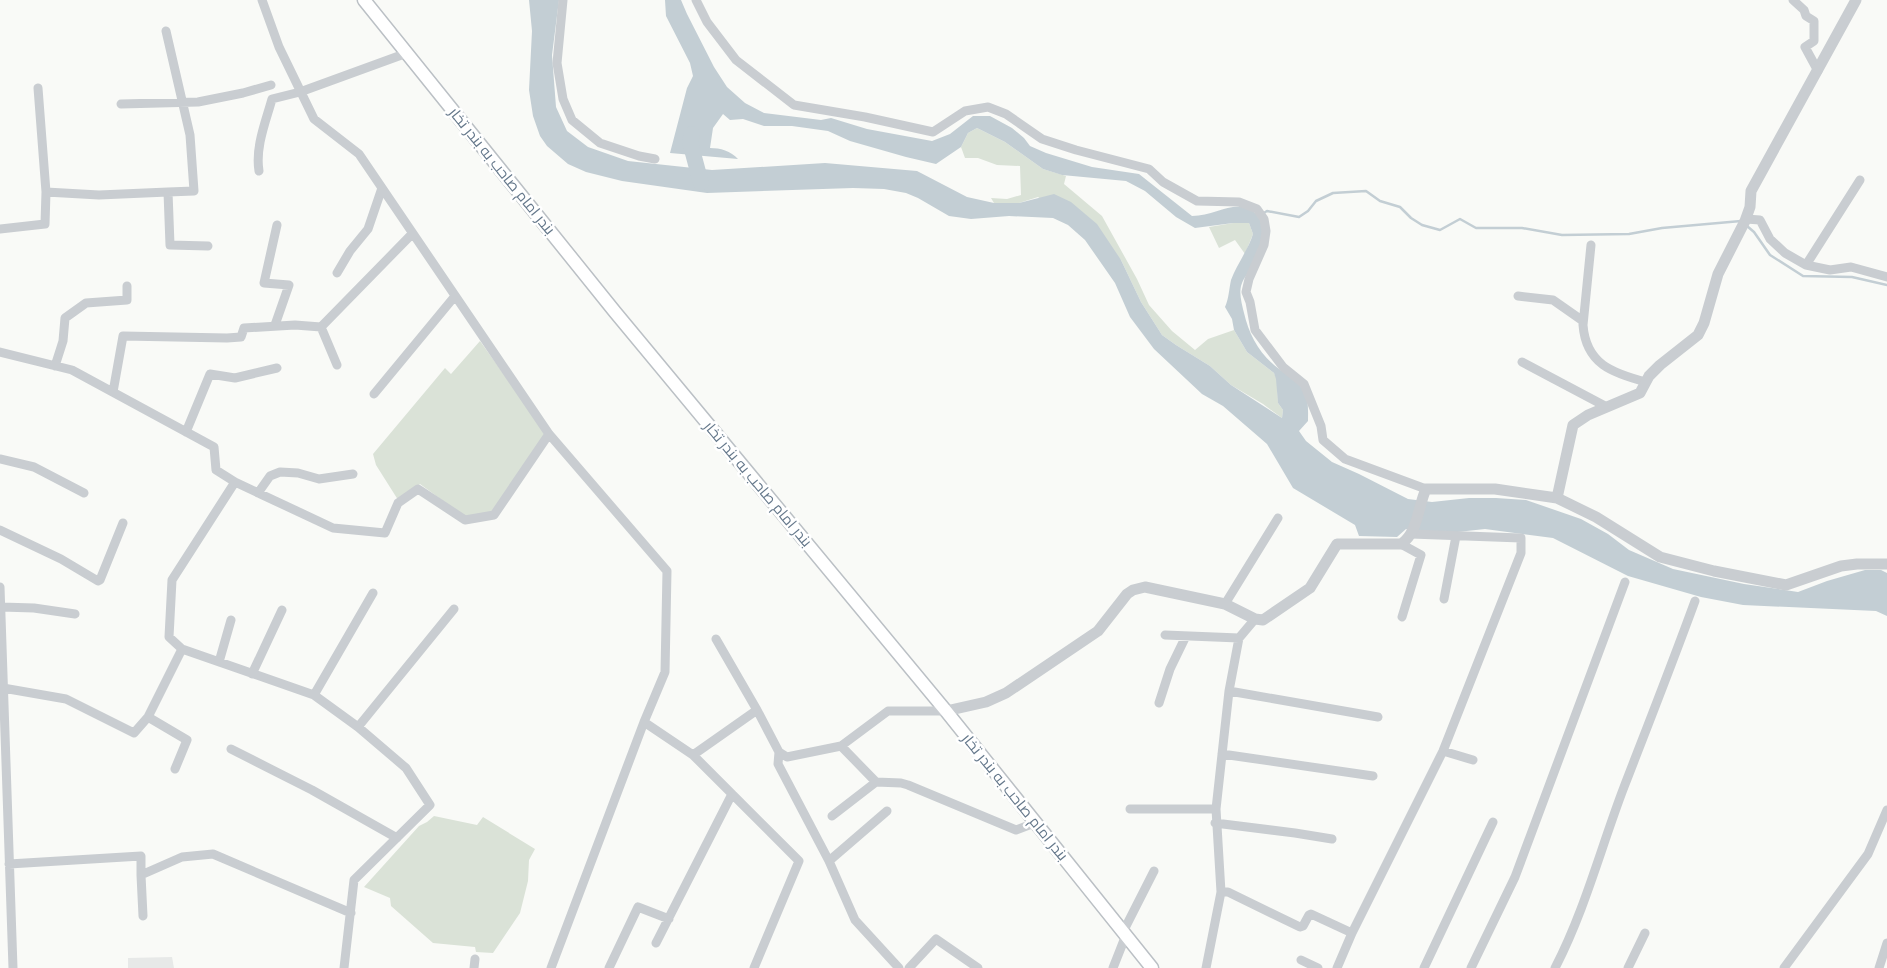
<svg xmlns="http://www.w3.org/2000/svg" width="1887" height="968" viewBox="0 0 1887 968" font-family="'Golos Text',Cairo,sans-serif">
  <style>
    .built { fill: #e7e9e8 }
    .green { fill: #dae2d7 }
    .water { fill: #c3ced4 }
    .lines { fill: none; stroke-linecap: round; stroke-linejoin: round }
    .stream { stroke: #c3ced4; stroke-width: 2.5 }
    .river { stroke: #c3ced4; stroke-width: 16 }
    .secondary-casing { stroke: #bbc0c5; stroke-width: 15 }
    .minor { stroke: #c9cdd1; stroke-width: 9 }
    .tertiary { stroke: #c9cdd1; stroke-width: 11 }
    .secondary { stroke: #fff; stroke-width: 12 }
    .labels { text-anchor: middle; stroke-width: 5; stroke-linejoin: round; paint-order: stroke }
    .street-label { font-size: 15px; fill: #65788b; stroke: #fff }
  </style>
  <rect width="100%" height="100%" fill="#f9faf7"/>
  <!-- built -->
  <path class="built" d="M 172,957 L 174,968 L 128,968 L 128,958 Z"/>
  <!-- green -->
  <path class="green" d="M 977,128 L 1005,142 L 1043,169 L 1066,176 L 1064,184 L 1102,216 L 1137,279 L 1149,305 L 1172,331 L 1195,350 L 1208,339 L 1234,330 L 1247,352 L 1274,373 L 1277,379 L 1278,403 L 1283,410 L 1282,418 L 1263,404 L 1231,385 L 1210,366 L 1176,345 L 1162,335 L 1141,302 L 1121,260 L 1038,197 L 1019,203 L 994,203 L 991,198 L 1007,199 L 1021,195 L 1020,166 L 997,165 L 978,158 L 965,158 L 961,147 L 968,133 Z
    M 1233,223 L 1249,223 L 1253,234 L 1245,254 L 1235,240 L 1219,248 L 1209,227 Z
    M 480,341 L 547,435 L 494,512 L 465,517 L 420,484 L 400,503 L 376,465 L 373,454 L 445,368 L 451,374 Z
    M 434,816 L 477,825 L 483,817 L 535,849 L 529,860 L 528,881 L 520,913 L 493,953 L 476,952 L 475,947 L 433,943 L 391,906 L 390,898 L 364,887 L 419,826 L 427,822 Z"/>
  <!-- water -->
  <path class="water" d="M 529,0 L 559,0 L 552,55 L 556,107 L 567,131 L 588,147 L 628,161 L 712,170 L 825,163 L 917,171 L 967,197 L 994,203 L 1019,203 L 1054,194 L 1071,202 L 1097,224 L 1121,260 L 1141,302 L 1162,335 L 1176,345 L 1210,366 L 1231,385 L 1282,418 L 1283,410 L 1278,403 L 1276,379 L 1274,373 L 1247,352 L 1234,330 L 1232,319 L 1225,307 C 1229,298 1229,289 1231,280 C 1237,264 1248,250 1253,234 L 1249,223 L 1233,223 L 1195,228 L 1176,217 L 1145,191 L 1126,181 L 1062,175 L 1043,169 L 1005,142 L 977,128 L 968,133 L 961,147 L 936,164 L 906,157 L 850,141 L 828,131 L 792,126 L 764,126 L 743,119 L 730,120 L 723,114 L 713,128 L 710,148 C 720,148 731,151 738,159 L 670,153 L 687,88 L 693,76 L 690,63 L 666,16 L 665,0 L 681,0 L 687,14 L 714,67 L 727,87 L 745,103 L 764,113 L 821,120 L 831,118 L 867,129 L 932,141 L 950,134 L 973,116 L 990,116 L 1012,128 L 1024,138 L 1030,146 L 1046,153 L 1092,167 L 1139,174 L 1192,216 C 1219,216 1239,194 1259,217 C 1268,227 1261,249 1256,261 C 1252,270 1244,275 1241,286 C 1239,294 1242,305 1244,313 C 1249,335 1260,355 1279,369 C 1288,376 1299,380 1304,391 C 1309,400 1308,412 1308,421 L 1299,431 L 1306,441 L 1332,462 L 1359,474 L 1408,499 L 1432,502 L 1469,498 L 1496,498 L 1526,500 L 1581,519 L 1608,534 L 1629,550 L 1673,569 L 1744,584 L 1798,592 L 1827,581 L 1865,570 L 1881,570 L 1887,573 L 1887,616 L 1876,611 L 1743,605 L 1701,597 L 1628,576 L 1553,538 L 1485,529 L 1430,535 L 1406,529 L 1397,537 L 1359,536 L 1355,525 L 1293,488 L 1267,444 L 1223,406 L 1202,394 L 1154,349 L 1130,317 L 1115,283 L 1085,240 L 1068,225 L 1053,218 L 1009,216 L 971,219 L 949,216 L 918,198 L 906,193 L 884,189 L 853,188 L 707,193 L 622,181 L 586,172 L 568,164 L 547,146 L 540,136 L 533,116 L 529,90 L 532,31 Z"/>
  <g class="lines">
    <!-- stream -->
    <path class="stream" d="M 1262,214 L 1267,211 L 1299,217 L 1308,211 L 1316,201 L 1333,193 L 1366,191 L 1380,201 L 1400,207 L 1411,218 L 1422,225 L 1440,230 L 1460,219 L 1476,228 L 1522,228 L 1562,235 L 1629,234 L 1662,228 L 1741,221
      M 1747,226 L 1754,232 L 1770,255 L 1803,276 L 1852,277 L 1887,285"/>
    <!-- river -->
    <path class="river" d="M 692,134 L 690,142 L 701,183"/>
    <!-- secondary casing -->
    <g class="secondary-casing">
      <path id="secondary" d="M 364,0 L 615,312 L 946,711 L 1152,968"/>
    </g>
    <!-- minor -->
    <path class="minor" d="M 262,0 L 279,47 L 314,119 L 359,154 L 549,434 L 667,571 L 665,672 L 644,722 L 693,755 L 757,710 L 779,752 L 778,764 L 829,861 L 855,920 L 899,968
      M 563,0 L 557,63 L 563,99 L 572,120 L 600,143 L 639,156 L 655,159
      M 696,0 L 707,22 L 736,60 L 794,105 L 865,117 L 933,132 L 965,111 L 988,107 L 1006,114 L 1042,139 L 1076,150 L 1149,169 L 1163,182 L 1197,201 L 1239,202 L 1257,209 L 1264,219 L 1266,231 L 1264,245 L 1249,279 L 1246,292 L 1250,302 L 1255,330 L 1283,367 L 1304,384 L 1321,426 L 1323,440 L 1345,459 L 1426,489
      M 1793,0 L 1804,10 L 1806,16 L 1814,21 L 1814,41 L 1805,47 L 1818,71
      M 166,31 L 190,135 L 194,191 L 168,192
      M 121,104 L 198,102 L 243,93 L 271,85
      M 259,171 C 255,147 266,121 272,99 L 300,92 L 407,53
      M 46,192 L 99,195 L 168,192 L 170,245 L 208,246
      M 1746,219 L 1760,220 L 1770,239 L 1785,253 L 1806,265 L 1830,270 L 1851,267 L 1887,277
      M 0,229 L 45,224 L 46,192 L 38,88
      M 1591,245 L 1583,325 C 1586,364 1612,373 1646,382
      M 1806,265 L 1860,180
      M 337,273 L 350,251 L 368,229 L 382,188
      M 1518,296 L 1553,300 L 1583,321
      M 275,325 L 289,285 L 264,283 L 277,225
      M 321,327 L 337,365
      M 0,352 L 72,370 L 214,447 L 216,470 L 235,482
      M 1522,362 L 1605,406
      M 55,366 L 63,341 L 65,318 L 86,303 L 127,300 L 127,286
      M 113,392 L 123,336 L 227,338 L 241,337 L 244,328 L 295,325 L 321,327 L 412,234
      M 374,394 L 455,296
      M 186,432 L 210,374 L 235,378 L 277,368
      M 0,459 L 34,467 L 84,493
      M 258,493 L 270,476 L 280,472 L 298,473 L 319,479 L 353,474
      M 0,530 L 61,559 L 98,581 L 100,580 L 123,523
      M 1401,544 L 1421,555 L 1402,617
      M 0,587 L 13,968
      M 1444,599 L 1456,536
      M 1225,604 L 1278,518
      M 1,607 L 34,608 L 75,614
      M 1165,635 L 1239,638
      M 716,639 L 757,710
      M 182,649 L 169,637 L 172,580 L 235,482 L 333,528 L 385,533 L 398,503 L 418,489 L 465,520 L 494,515 L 549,434
      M 219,662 L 231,620
      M 252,674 L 282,610
      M 3,688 L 66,699 L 134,733 L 148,717 L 182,649 L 314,695 L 358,727 L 406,768 L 430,805 L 354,880 L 344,968
      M 1229,691 L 1378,717
      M 314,695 L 373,593
      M 1159,703 L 1170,669 L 1186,636
      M 148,717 L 187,740 L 175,769
      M 358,727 L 454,609
      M 841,746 L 876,782
      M 231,749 L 312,790 L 397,838
      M 1443,751 L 1473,760
      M 779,752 L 787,757 L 841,746 L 888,711 L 946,711
      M 1222,754 L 1373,776
      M 693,755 L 799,861 L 754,968
      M 1130,809 L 1216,809
      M 832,816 L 876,782 L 901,783 L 908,785 L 1016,830 L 1037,822
      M 1215,823 L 1295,833 L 1332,839
      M 829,861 L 887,811
      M 9,864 L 141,856 L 141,875 L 182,857 L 213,854 L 351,913
      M 141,875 L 143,916
      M 1221,892 L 1228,892 L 1300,927 L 1303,926 L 1309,915 L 1311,914 L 1352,933
      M 1123,932 L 1154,871
      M 656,943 L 732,794
      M 1301,960 L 1318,968
      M 474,968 L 475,959
      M 551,968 L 644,722
      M 609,968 L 638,907 L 669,919
      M 909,968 L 936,939 L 978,968
      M 1113,968 L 1126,935
      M 1206,968 L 1221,892 L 1216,809 L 1229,691 L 1239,638 L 1255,619
      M 1337,968 L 1352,933 L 1443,751 L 1521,553 L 1521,538 L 1411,534
      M 1424,968 L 1493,822
      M 1471,968 L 1515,877 L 1625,582
      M 1555,968 C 1585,910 1601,847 1624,787 C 1648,725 1672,664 1695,601
      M 1628,968 L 1645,933
      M 1784,968 L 1868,854 L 1887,810
      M 1879,968 L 1887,943"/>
    <!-- tertiary -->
    <path class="tertiary" d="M 1557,498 L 1596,517 L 1660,557 L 1714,571 L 1786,585 L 1841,566 L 1857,564 L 1887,564
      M 946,711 L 986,702 L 1006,693 L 1098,631 L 1127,594 L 1133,590 L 1145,587 L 1225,604 L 1255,619 L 1263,620 L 1310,588 L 1337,544 L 1401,544 C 1418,533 1418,506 1426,489 L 1495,489 L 1557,498 L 1573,425 L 1588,415 L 1640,393 L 1649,376 L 1660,365 L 1698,335 L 1704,323 L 1718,274 L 1745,221 L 1750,207 L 1751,191 L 1856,0"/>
    <!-- secondary -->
    <use href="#secondary" class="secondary"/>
  </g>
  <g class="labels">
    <!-- street labels -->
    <g class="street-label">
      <text transform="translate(502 171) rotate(51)" y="5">بندر امام صاحب به بندر تخار</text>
      <text transform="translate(758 484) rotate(50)" y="5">بندر امام صاحب به بندر تخار</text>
      <text transform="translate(1015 797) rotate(51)" y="5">بندر امام صاحب به بندر تخار</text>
    </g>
  </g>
</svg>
